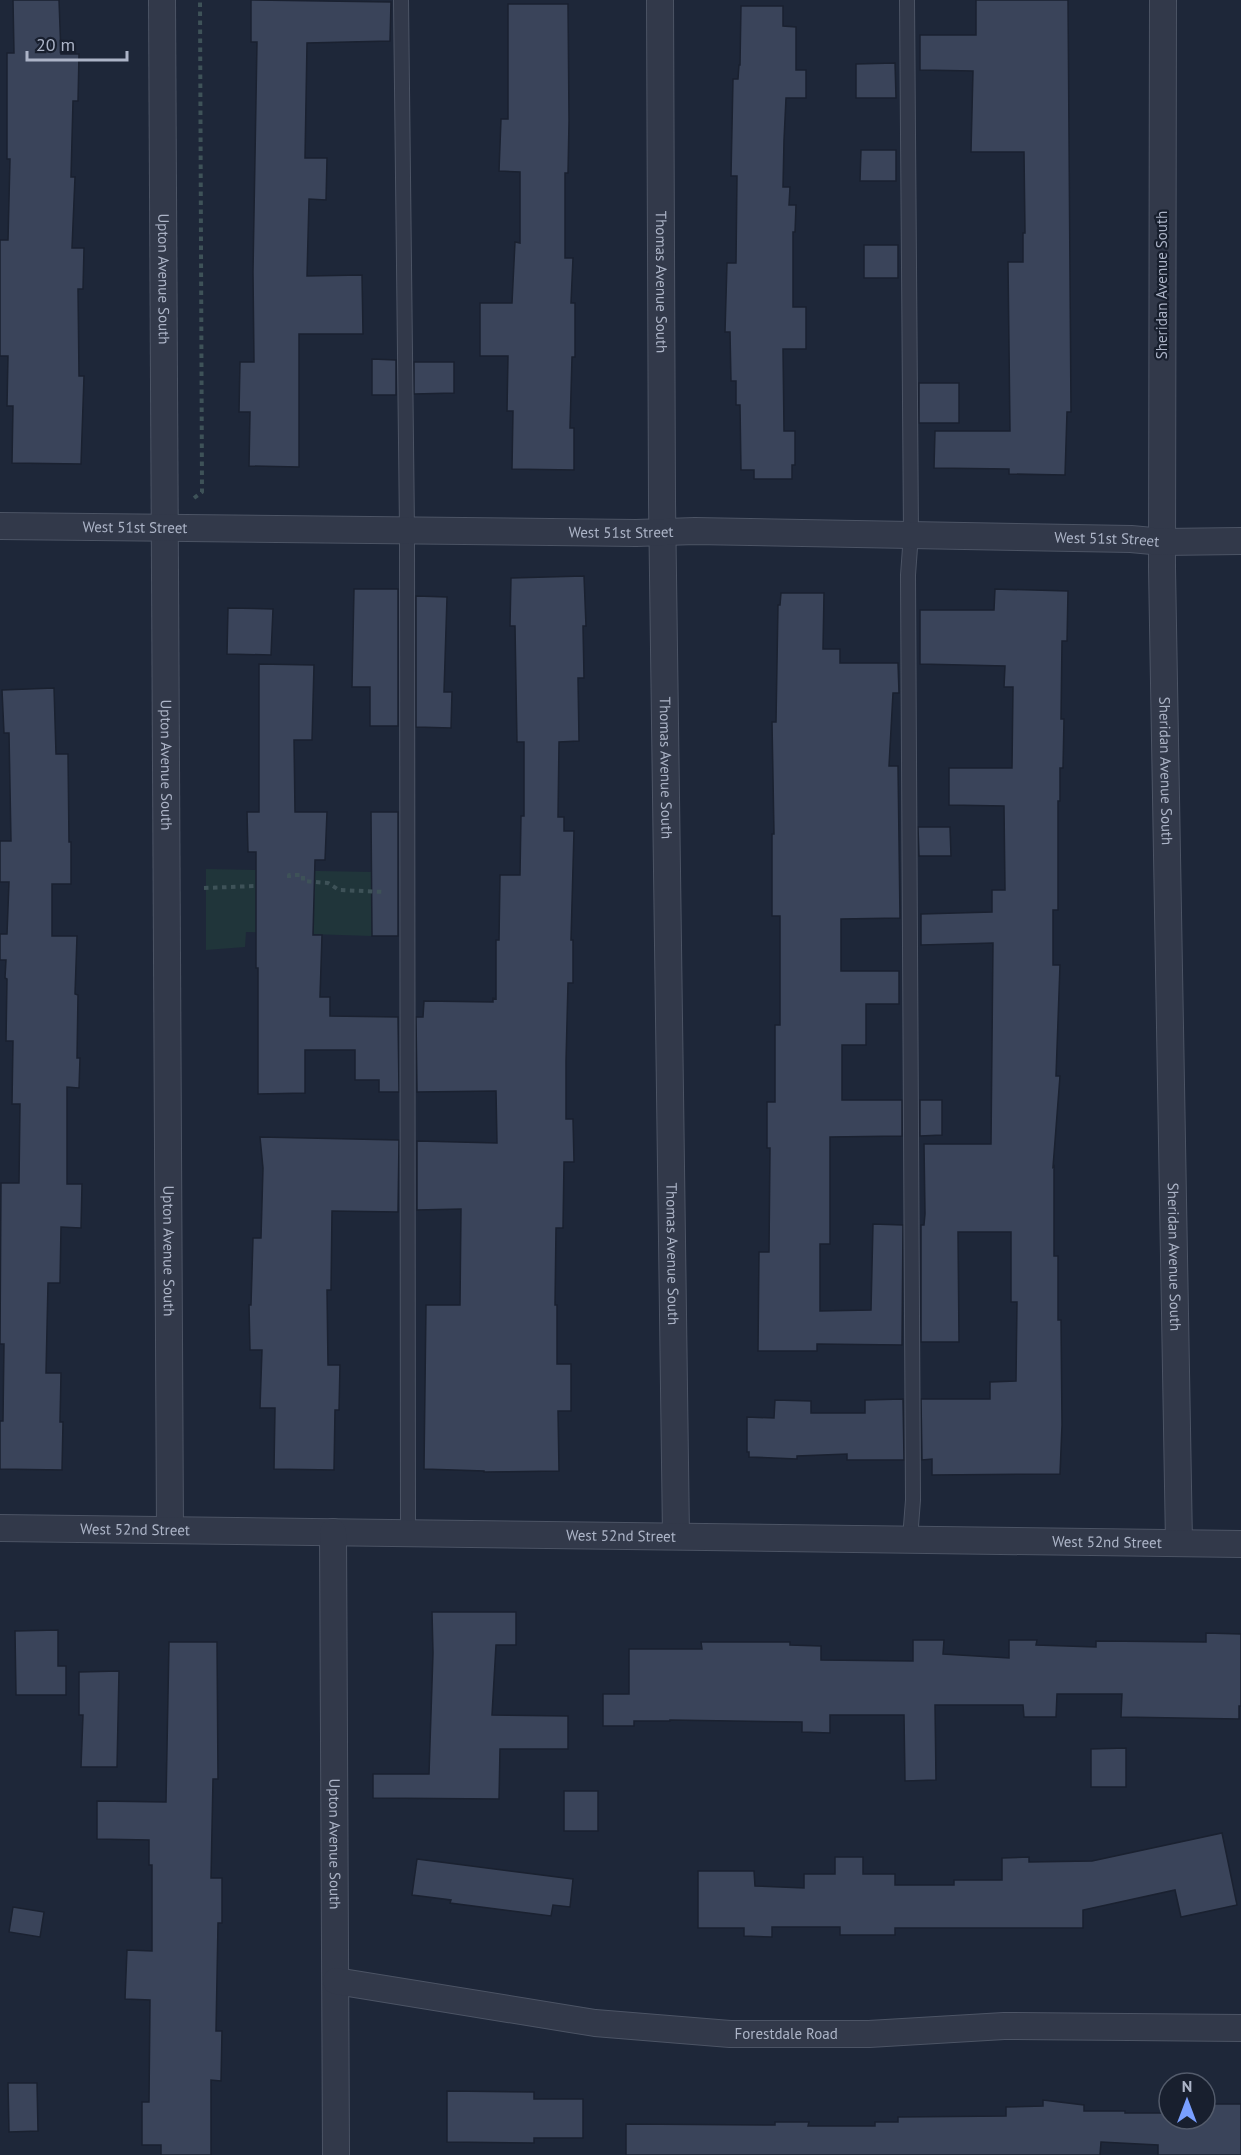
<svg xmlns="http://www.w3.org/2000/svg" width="1241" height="2155" viewBox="0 0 1241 2155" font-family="'PT Sans',sans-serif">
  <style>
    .green { fill: #20353a }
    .building { fill: #3a445a; stroke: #1a2130; stroke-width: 1.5 }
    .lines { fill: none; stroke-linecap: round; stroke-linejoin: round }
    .lane-casing { stroke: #4c5465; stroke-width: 16 }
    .street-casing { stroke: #4c5465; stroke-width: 28 }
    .path { stroke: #3e5258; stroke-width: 4; stroke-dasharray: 4.5 4.5; stroke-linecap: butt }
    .lane { stroke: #32394a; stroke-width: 14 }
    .street { stroke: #32394a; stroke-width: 26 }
    .labels { text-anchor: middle; stroke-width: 4.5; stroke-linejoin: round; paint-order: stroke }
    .street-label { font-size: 15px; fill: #acb4c7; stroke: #181f2e }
  </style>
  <rect width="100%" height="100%" fill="#1e2739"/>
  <!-- green -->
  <path class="green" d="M 206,869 L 373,872 L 372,936 L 246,932 L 245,947 L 206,950 Z"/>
  <!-- building -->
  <path class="building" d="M 13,0 L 59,0 L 61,54 L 79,54 L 78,101 L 73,101 L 71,177 L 75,177 L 72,248 L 84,248 L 83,289 L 78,289 L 79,376 L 84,376 L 81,464 L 12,463 L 13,406 L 7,406 L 8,356 L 0,356 L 0,240 L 8,240 L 10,159 L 7,159 L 7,53 L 14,53 Z
    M 251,0 L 391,2 L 390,41 L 307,43 L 305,158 L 327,158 L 326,200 L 309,199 L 307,276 L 362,275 L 363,334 L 299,334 L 299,467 L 249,466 L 250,412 L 239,412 L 240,362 L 254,362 L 253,272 L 257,42 L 251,42 Z
    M 976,0 L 1068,0 L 1071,412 L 1067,412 L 1065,475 L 1009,474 L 1009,469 L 934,468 L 935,431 L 1010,431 L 1008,262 L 1023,262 L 1023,233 L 1025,233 L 1024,152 L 971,152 L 973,71 L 920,70 L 920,35 L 976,35 Z
    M 508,4 L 568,4 L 569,121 L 568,173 L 565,173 L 565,258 L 573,258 L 571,303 L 575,303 L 575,357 L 572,357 L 570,428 L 574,428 L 574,470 L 512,469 L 513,411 L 507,411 L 508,356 L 480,356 L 480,303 L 512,303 L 515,242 L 520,243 L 520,172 L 499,171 L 501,119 L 508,119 Z
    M 741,6 L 783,6 L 783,26 L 796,27 L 796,70 L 806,70 L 806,98 L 786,98 L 784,140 L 783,187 L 790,187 L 789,205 L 796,205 L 795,232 L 793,232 L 793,307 L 806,307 L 806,349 L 783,349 L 784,431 L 795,431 L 795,465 L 792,465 L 792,479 L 754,479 L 754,470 L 741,470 L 740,405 L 736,405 L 736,381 L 731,381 L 730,332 L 725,332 L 727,263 L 736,263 L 737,176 L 731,176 L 733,79 L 738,79 L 739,65 L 740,65 Z
    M 895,63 L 896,98 L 856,98 L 856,64 Z
    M 861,150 L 896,150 L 896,181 L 860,181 Z
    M 864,245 L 898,245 L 898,278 L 864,278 Z
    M 372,359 L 396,360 L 396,395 L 372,395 Z
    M 414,362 L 454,362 L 454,393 L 414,394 Z
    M 919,383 L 959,383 L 959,423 L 919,423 Z
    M 584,576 L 586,626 L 583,626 L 584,678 L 578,678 L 579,741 L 559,742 L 558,817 L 564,817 L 564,831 L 574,831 L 571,940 L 573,940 L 573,983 L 568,983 L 566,1061 L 566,1119 L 573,1119 L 574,1162 L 564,1162 L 563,1228 L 556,1228 L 555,1305 L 557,1305 L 557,1364 L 571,1364 L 571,1411 L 558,1411 L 559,1471 L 484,1472 L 484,1471 L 424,1469 L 426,1305 L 460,1305 L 461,1209 L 417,1210 L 417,1141 L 497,1143 L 496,1091 L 417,1092 L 416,1017 L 423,1017 L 424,1001 L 493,1002 L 493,998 L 496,999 L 496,940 L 499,940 L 500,875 L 520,875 L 521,816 L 524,816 L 524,742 L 517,742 L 515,626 L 510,626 L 511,578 Z
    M 354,589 L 398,589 L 398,726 L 370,726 L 370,687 L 352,687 Z
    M 995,589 L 1068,591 L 1067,641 L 1062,641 L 1061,719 L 1064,719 L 1063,768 L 1060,768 L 1060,801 L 1058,801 L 1058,910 L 1053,910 L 1053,965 L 1060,965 L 1056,1076 L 1060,1076 L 1053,1167 L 1054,1166 L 1054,1256 L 1058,1256 L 1058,1320 L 1061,1320 L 1062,1425 L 1060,1474 L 932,1475 L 932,1459 L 922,1460 L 921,1399 L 990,1399 L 990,1382 L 1016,1381 L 1017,1302 L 1011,1302 L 1011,1232 L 958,1232 L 959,1342 L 921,1342 L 921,1225 L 924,1225 L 925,1214 L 924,1144 L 991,1144 L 993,943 L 921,945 L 921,914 L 992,912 L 992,890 L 1005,890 L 1004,806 L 949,805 L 949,768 L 1012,768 L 1013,687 L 1004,687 L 1005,666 L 920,664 L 920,610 L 994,610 Z
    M 781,593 L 824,593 L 823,649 L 840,649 L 840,663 L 898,663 L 899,693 L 893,693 L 889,766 L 898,766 L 900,918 L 841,919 L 841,971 L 899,971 L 899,1004 L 866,1004 L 866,1045 L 842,1045 L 842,1100 L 902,1100 L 902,1136 L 830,1137 L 830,1244 L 820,1244 L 820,1311 L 871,1310 L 873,1224 L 903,1225 L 902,1345 L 817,1344 L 817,1351 L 758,1351 L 759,1252 L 769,1252 L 770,1148 L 767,1148 L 767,1102 L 775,1102 L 775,1025 L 780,1025 L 780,916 L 772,916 L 772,834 L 774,834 L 772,722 L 776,722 L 778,605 L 780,605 Z
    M 416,596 L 447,597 L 444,692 L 452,692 L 451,728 L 416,727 Z
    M 228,608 L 273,609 L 271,655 L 227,654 Z
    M 259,664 L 314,665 L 312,740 L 294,740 L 295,812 L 327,812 L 325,860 L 315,860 L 313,935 L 322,935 L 320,997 L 330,997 L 330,1016 L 398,1017 L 399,1092 L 379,1092 L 379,1080 L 355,1080 L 355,1050 L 305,1050 L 305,1093 L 258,1094 L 258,968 L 256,968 L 256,852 L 248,852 L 247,812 L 259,812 Z
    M 54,688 L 56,754 L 68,754 L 69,842 L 71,842 L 71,884 L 52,884 L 52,936 L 77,936 L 75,994 L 78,995 L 77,1058 L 80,1058 L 79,1088 L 67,1087 L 67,1184 L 82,1184 L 81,1228 L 61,1227 L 60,1283 L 48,1283 L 46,1373 L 61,1373 L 60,1422 L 63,1422 L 62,1470 L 0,1469 L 0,1421 L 3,1421 L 4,1344 L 0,1344 L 1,1183 L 19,1183 L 20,1104 L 12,1104 L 13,1041 L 6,1041 L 7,979 L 5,978 L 6,960 L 0,960 L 0,934 L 7,934 L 9,882 L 0,882 L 0,841 L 11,841 L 9,733 L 4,733 L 2,690 Z
    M 371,812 L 398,812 L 398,936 L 372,936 Z
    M 918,827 L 950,827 L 951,856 L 919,856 Z
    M 920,1100 L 942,1100 L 942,1135 L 920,1136 Z
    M 260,1137 L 399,1140 L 398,1212 L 332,1211 L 331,1290 L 327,1290 L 328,1365 L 340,1365 L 339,1410 L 335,1410 L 334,1470 L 274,1469 L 275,1408 L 260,1408 L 262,1350 L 250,1350 L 249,1305 L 251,1305 L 253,1238 L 261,1238 L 263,1168 Z
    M 903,1399 L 904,1460 L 847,1460 L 847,1454 L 797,1456 L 797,1459 L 749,1457 L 749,1452 L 747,1452 L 747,1417 L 774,1418 L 775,1400 L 811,1401 L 811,1413 L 865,1413 L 865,1400 Z
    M 432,1612 L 516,1612 L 516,1645 L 496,1645 L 492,1715 L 568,1716 L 568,1749 L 500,1749 L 499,1799 L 373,1798 L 373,1774 L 429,1774 L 433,1653 Z
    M 58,1630 L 58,1666 L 66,1666 L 66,1695 L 16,1695 L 15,1631 Z
    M 1206,1633 L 1241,1634 L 1241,1706 L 1239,1706 L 1239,1719 L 1121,1717 L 1122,1694 L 1057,1694 L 1056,1717 L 1024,1717 L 1023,1705 L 935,1705 L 936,1780 L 905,1781 L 904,1715 L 830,1715 L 830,1733 L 802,1732 L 802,1722 L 670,1720 L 670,1721 L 634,1721 L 634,1726 L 603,1726 L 603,1694 L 629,1694 L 629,1649 L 702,1649 L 701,1642 L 790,1642 L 790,1645 L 821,1646 L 821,1660 L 913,1661 L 913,1640 L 944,1640 L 943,1654 L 1009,1658 L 1009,1640 L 1037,1640 L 1036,1645 L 1096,1647 L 1096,1641 L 1206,1642 Z
    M 169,1642 L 217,1642 L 218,1779 L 213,1779 L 211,1878 L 222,1878 L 222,1923 L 218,1923 L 216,2031 L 222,2031 L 221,2081 L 211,2080 L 211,2155 L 161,2155 L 161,2145 L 142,2145 L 142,2102 L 149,2102 L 150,2000 L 125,1999 L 127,1950 L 152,1951 L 152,1865 L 149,1865 L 149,1840 L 97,1839 L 97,1801 L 166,1802 Z
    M 119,1671 L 117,1767 L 81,1767 L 83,1715 L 79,1715 L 79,1672 Z
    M 1126,1748 L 1126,1787 L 1091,1787 L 1091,1749 Z
    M 564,1791 L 598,1791 L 598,1831 L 564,1831 Z
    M 1222,1833 L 1237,1905 L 1181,1917 L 1175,1890 L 1083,1910 L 1083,1928 L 895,1928 L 895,1935 L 840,1935 L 840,1927 L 772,1927 L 772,1937 L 744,1936 L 744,1928 L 698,1928 L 698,1871 L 754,1871 L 755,1886 L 804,1888 L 804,1874 L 835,1874 L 835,1857 L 863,1857 L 863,1874 L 895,1874 L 895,1885 L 954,1885 L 954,1880 L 1002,1880 L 1002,1858 L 1029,1857 L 1029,1862 L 1092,1861 Z
    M 417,1859 L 573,1879 L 570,1907 L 553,1905 L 551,1916 L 450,1903 L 451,1900 L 412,1895 Z
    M 13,1907 L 44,1912 L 40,1937 L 9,1932 Z
    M 8,2083 L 37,2083 L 38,2131 L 9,2132 Z
    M 447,2091 L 534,2092 L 534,2099 L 583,2099 L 583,2138 L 534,2138 L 534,2143 L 447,2142 Z
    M 1043,2100 L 1084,2105 L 1084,2111 L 1125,2111 L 1125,2113 L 1169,2113 L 1169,2119 L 1205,2119 L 1208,2104 L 1241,2104 L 1241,2155 L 1158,2155 L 1158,2145 L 1101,2142 L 1100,2155 L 626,2155 L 626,2124 L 775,2125 L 775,2122 L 809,2122 L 808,2126 L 875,2126 L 875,2122 L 898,2122 L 898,2117 L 1006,2116 L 1006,2107 L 1043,2106 Z"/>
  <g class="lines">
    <!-- lane casing -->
    <g class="lane-casing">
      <path id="lane" d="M 401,0 L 407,530 L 408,1533
        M 907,0 L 911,534 L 908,575 L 913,1500 L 910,1539"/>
    </g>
    <!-- street casing -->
    <g class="street-casing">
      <g id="street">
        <path id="s1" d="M 162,0 L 170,1530"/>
        <path id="s2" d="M 660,0 L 662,501 L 676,1536"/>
        <path id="s3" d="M 1163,0 L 1162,568 L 1179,1543"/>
        <path id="s4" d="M 0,526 L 636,533 L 695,531 L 1131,539 L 1163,542 L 1241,541"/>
        <path id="s5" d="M 0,1528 L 1241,1544"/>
        <path id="s6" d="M 333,1532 L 336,2155"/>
        <path id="s7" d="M 336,1981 L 595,2023 L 730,2034 L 869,2034 L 1004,2026 L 1241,2028"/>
      </g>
    </g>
    <!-- path -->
    <path class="path" d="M 194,498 L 202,492 L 200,0
      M 289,878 L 289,875 L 303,875 L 303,881 L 328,883 L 339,890 L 385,892
      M 204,888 L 256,886"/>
    <!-- lane -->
    <use href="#lane" class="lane"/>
    <!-- street -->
    <use href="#street" class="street"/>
  </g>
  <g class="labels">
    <!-- street labels -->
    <g class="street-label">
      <text dy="5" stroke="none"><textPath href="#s1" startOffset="279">Upton Avenue South</textPath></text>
      <text dy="5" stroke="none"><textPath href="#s2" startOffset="282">Thomas Avenue South</textPath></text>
      <text transform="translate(1162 285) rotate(-90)" y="5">Sheridan Avenue South</text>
      <text dy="5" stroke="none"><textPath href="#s4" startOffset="135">West 51st Street</textPath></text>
      <text dy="5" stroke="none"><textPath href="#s4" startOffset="621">West 51st Street</textPath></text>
      <text dy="5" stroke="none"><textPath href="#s4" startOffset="1107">West 51st Street</textPath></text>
      <text dy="5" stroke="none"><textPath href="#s1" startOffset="765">Upton Avenue South</textPath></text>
      <text dy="5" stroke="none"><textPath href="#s2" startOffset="768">Thomas Avenue South</textPath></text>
      <text dy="5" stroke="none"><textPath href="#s3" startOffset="771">Sheridan Avenue South</textPath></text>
      <text dy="5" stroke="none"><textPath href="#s1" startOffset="1251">Upton Avenue South</textPath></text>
      <text dy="5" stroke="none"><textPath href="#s2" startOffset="1254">Thomas Avenue South</textPath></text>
      <text dy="5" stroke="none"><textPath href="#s3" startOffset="1257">Sheridan Avenue South</textPath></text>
      <text dy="5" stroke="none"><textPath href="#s5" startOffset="135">West 52nd Street</textPath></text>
      <text dy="5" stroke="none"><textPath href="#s5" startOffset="621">West 52nd Street</textPath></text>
      <text dy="5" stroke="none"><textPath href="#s5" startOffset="1107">West 52nd Street</textPath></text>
      <text dy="5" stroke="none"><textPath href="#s6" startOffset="312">Upton Avenue South</textPath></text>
      <text dy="5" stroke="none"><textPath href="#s7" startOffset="454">Forestdale Road</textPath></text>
    </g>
  </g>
  <!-- north arrow -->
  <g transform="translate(1187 2101)"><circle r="28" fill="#181f2e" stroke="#535b6b" stroke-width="1.5"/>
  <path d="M0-4.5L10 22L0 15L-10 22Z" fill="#799fff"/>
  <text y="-9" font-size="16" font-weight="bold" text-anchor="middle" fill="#acb4c7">N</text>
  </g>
  <!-- scale -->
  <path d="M27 51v9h100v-9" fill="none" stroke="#acb4c7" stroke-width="3"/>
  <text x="36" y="51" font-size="18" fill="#acb4c7" stroke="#181f2e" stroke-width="4.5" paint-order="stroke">20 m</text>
</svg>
